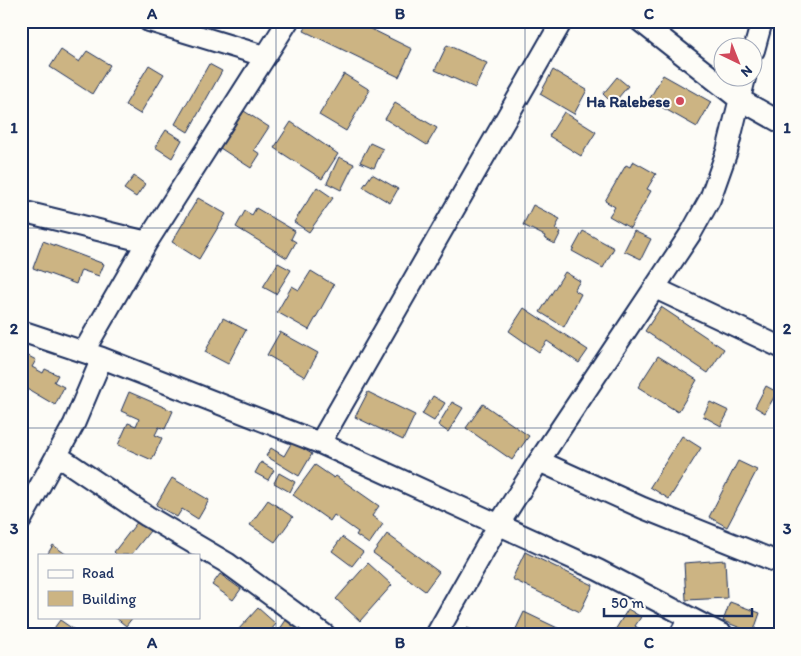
<svg xmlns="http://www.w3.org/2000/svg" width="801" height="656" viewBox="0 0 801 656" font-family="Itim,sans-serif">
  <style>
    .building { fill: #ccb483; stroke: #1b2f5e }
    .lines { fill: none; stroke-linecap: round; stroke-linejoin: round }
    .minor-casing { stroke: #1b2f5e; stroke-width: 24 }
    .minor { stroke: #fdfcf7; stroke-width: 20 }
    .grid { fill: none; stroke: #1b2f5e; stroke-width: 1; stroke-opacity: 0.55 }
    .poi-dot { fill: #d1495b; stroke: #fdfcf7; stroke-width: 2 }
    .labels { text-anchor: middle; stroke-width: 4; stroke-linejoin: round; paint-order: stroke }
    .poi-label { font-size: 16px; font-weight: bold; fill: #1b2f5e; stroke: #fdfcf7; text-anchor: end }
    .neatline { fill: none; stroke: #1b2f5e; stroke-width: 2 }
    .grid-label { font-size: 16px; text-anchor: middle; font-weight: bold; fill: #1b2f5e }
  </style>
  <rect width="100%" height="100%" fill="#fdfcf7"/>
  <filter id="ink" filterUnits="userSpaceOnUse"><feTurbulence type="fractalNoise" baseFrequency=".02" numOctaves="2"/><feDisplacementMap in="SourceGraphic" scale="10" xChannelSelector="R" yChannelSelector="G"/><feConvolveMatrix kernelMatrix="1 2 1 2 8 2 1 2 1" color-interpolation-filters="sRGB"/></filter>
  <g filter="url(#ink)">
    <!-- building -->
    <path class="building" d="M 309,21 L 355,21 L 412,49 L 399,77 L 304,31 Z
      M 447,45 L 487,63 L 475,88 L 435,70 Z
      M 61,50 L 79,62 L 87,51 L 110,65 L 92,94 L 50,67 Z
      M 209,64 L 222,71 L 188,132 L 175,124 Z
      M 149,65 L 164,74 L 140,114 L 125,105 Z
      M 553,70 L 587,90 L 574,114 L 540,94 Z
      M 344,74 L 370,90 L 346,131 L 319,115 Z
      M 663,75 L 711,102 L 697,127 L 649,100 Z
      M 617,77 L 628,86 L 613,104 L 603,94 Z
      M 395,103 L 437,128 L 427,145 L 385,119 Z
      M 244,111 L 269,127 L 254,150 L 260,154 L 251,168 L 220,148 Z
      M 564,112 L 596,132 L 581,156 L 549,136 Z
      M 291,122 L 338,154 L 322,179 L 274,148 Z
      M 166,130 L 182,140 L 172,158 L 155,147 Z
      M 370,143 L 383,149 L 374,168 L 360,162 Z
      M 339,157 L 354,164 L 341,190 L 327,183 Z
      M 633,161 L 656,174 L 647,189 L 651,191 L 630,228 L 609,216 L 615,207 L 605,201 L 626,165 L 630,167 Z
      M 372,174 L 398,189 L 390,203 L 363,187 Z
      M 134,176 L 145,184 L 136,197 L 124,189 Z
      M 317,187 L 333,198 L 309,232 L 294,222 Z
      M 198,198 L 226,214 L 199,259 L 172,242 Z
      M 533,205 L 560,219 L 555,229 L 561,232 L 555,244 L 544,238 L 545,236 L 523,225 Z
      M 256,208 L 295,231 L 291,239 L 296,242 L 287,258 L 236,227 L 245,211 L 252,215 Z
      M 583,231 L 614,248 L 603,268 L 572,251 Z
      M 634,231 L 651,239 L 641,259 L 624,251 Z
      M 43,241 L 104,264 L 99,276 L 81,270 L 76,284 L 33,268 Z
      M 278,263 L 291,270 L 276,294 L 263,287 Z
      M 311,271 L 334,285 L 309,330 L 277,312 L 292,286 L 299,290 Z
      M 565,272 L 580,281 L 574,290 L 581,294 L 564,327 L 540,312 Z
      M 661,307 L 724,349 L 708,373 L 645,331 Z
      M 524,308 L 588,350 L 579,363 L 547,341 L 539,352 L 509,331 Z
      M 223,318 L 246,330 L 228,364 L 205,352 Z
      M 280,332 L 318,353 L 305,377 L 267,355 Z
      M 21,352 L 36,360 L 32,367 L 43,373 L 45,369 L 58,375 L 54,382 L 64,387 L 55,405 L 21,385 Z
      M 658,356 L 697,380 L 678,412 L 638,387 Z
      M 766,386 L 777,392 L 765,413 L 755,407 Z
      M 129,392 L 173,411 L 165,429 L 159,427 L 155,435 L 162,438 L 152,460 L 118,445 L 128,423 L 136,426 L 139,419 L 121,411 Z
      M 368,392 L 415,415 L 403,440 L 355,417 Z
      M 433,396 L 445,403 L 434,421 L 422,414 Z
      M 452,402 L 463,408 L 448,432 L 438,425 Z
      M 710,402 L 729,411 L 721,426 L 703,416 Z
      M 483,404 L 529,436 L 512,460 L 466,428 Z
      M 682,436 L 701,448 L 669,499 L 650,487 Z
      M 292,442 L 312,454 L 299,476 L 266,456 L 271,448 L 284,456 Z
      M 738,461 L 757,470 L 727,527 L 709,517 Z
      M 261,462 L 274,470 L 268,480 L 255,473 Z
      M 315,465 L 334,478 L 336,476 L 379,506 L 372,516 L 383,524 L 369,544 L 356,535 L 358,532 L 334,515 L 330,521 L 293,495 Z
      M 279,473 L 295,482 L 290,492 L 274,483 Z
      M 172,478 L 209,500 L 198,519 L 182,509 L 177,517 L 156,505 Z
      M 268,500 L 293,517 L 275,542 L 250,525 Z
      M 138,521 L 150,531 L 131,555 L 117,555 L 114,552 Z
      M 780,528 L 780,543 L 774,541 Z
      M 387,534 L 439,572 L 425,591 L 373,553 Z
      M 342,537 L 363,552 L 352,566 L 332,551 Z
      M 53,545 L 67,555 L 47,555 Z
      M 525,552 L 593,585 L 580,612 L 512,579 Z
      M 725,560 L 727,598 L 686,600 L 684,563 Z
      M 368,563 L 392,585 L 360,621 L 336,599 Z
      M 220,574 L 241,589 L 233,600 L 212,585 Z
      M 730,602 L 760,613 L 753,633 L 723,621 Z
      M 258,608 L 276,624 L 267,635 L 252,633 L 243,635 L 238,630 Z
      M 628,609 L 641,617 L 635,626 L 649,635 L 612,635 Z
      M 524,612 L 568,633 L 567,635 L 513,635 Z
      M 115,617 L 133,617 L 126,626 Z
      M 60,620 L 76,631 L 73,635 L 49,635 Z
      M 286,620 L 302,631 L 300,635 L 276,635 Z
      M 467,628 L 486,635 L 465,635 Z"/>
    <g class="lines">
      <!-- minor casing -->
      <g class="minor-casing">
        <path id="minor" d="M 149,21 L 264,56
          M 640,21 L 739,99 L 780,122
          M 754,50 L 762,21
          M 21,211 L 147,242
          M 655,288 L 780,347
          M 21,331 L 102,358 L 320,443 L 598,570 L 723,635
          M 84,351 L 147,242 L 288,21
          M 320,443 L 562,21
          M 58,456 L 147,516 L 227,563 L 325,635
          M 539,461 L 643,508 L 780,563
          M 21,520 L 74,424 L 102,358
          M 436,635 L 499,524 L 539,461 L 691,233 L 710,199 L 727,151 L 745,78
          M 680,635 L 689,618"/>
      </g>
      <!-- minor -->
      <use href="#minor" class="minor"/>
    </g>
  </g>
  <!-- grid -->
  <path class="grid" d="M 276,21 L 276,635M 525,21 L 525,635M 21,228 L 780,228M 21,428 L 780,428"/>
  <!-- markers -->
  <circle class="poi-dot" cx="680" cy="101" r="5"/>
  <g class="labels">
    <!-- poi labels -->
    <g class="poi-label">
      <text x="670" y="107">Ha Ralebese</text>
    </g>
  </g>
  <!-- margin -->
  <rect width="801" height="656" fill="none" stroke="#fdfcf7" stroke-width="55"/>
  <!-- legend -->
  <rect x="38" y="554" width="162" height="65" fill="#fdfcf7" stroke="#a3aaba"/>
  <rect x="48" y="570" width="25" height="8" fill="#fdfcf7" stroke="#a3aaba"/>
  <text x="82" y="578" font-size="15" fill="#1b2f5e">Road</text>
  <rect x="48" y="591" width="25" height="15" fill="#ccb483" stroke="#a3aaba"/>
  <text x="82" y="604" font-size="15" fill="#1b2f5e">Building</text>
  <!-- north arrow -->
  <g transform="translate(738 62) rotate(137)"><circle r="24" fill="#fdfcf7" stroke="#a3aaba"/>
  <path d="M0-4L9 19L0 12L-9 19Z" fill="#d1495b"/>
  <text y="-8" font-size="14" font-weight="bold" text-anchor="middle" fill="#1b2f5e">N</text>
  </g>
  <!-- scale -->
  <path d="M604 608v8h148v-8" fill="none" stroke="#1b2f5e" stroke-width="2.5"/>
  <text x="611" y="608" font-size="15" fill="#1b2f5e" stroke="#fdfcf7" stroke-width="4" paint-order="stroke">50 m</text>
  <rect x="28" y="28" width="746" height="600" class="neatline"/>
  <g class="grid-label">
    <text x="152" y="19">A</text>
    <text x="400" y="19">B</text>
    <text x="649" y="19">C</text>
    <text x="14" y="133">1</text>
    <text x="787" y="133">1</text>
    <text x="14" y="334">2</text>
    <text x="787" y="334">2</text>
    <text x="14" y="534">3</text>
    <text x="787" y="534">3</text>
    <text x="152" y="648">A</text>
    <text x="400" y="648">B</text>
    <text x="649" y="648">C</text>
  </g>
</svg>
